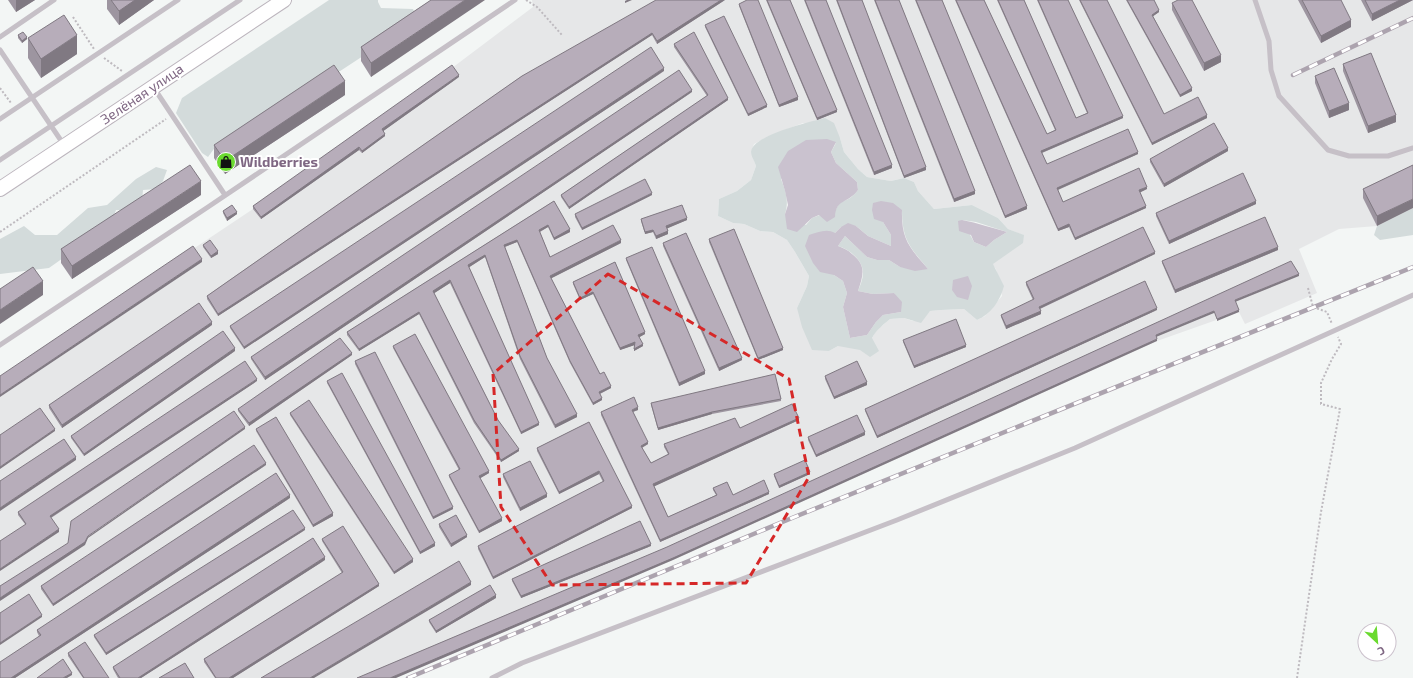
<svg xmlns="http://www.w3.org/2000/svg" width="1413" height="678" viewBox="0 0 1413 678" font-family="'Exo 2',sans-serif">
  <style>
    .built { fill: #e6e7e8; fill-rule: evenodd }
    .green { fill: #d3dbdb; fill-rule: evenodd }
    .water { fill: #cac2cf }
    .lines { fill: none; stroke-linecap: round; stroke-linejoin: round }
    .secondary-casing { stroke: #bcb5bd; stroke-width: 16 }
    .path { stroke: #bebabf; stroke-width: 2; stroke-dasharray: 2 2; stroke-linecap: butt }
    .lane { stroke: #c6c0c7; stroke-width: 5 }
    .secondary { stroke: #fff; stroke-width: 14 }
    .rail-casing { stroke: #aca3ae; stroke-width: 4.5 }
    .rail { stroke: #fff; stroke-width: 3; stroke-dasharray: 9; stroke-linecap: butt }
    .wall { fill: #9d95a0 }
    .shaded-wall { fill: #807982 }
    .building { fill: #b7adba; stroke: #807982 }
    .marked { fill: none; stroke: #d62828; stroke-width: 3; stroke-dasharray: 8 5; stroke-linejoin: round }
    .labels { text-anchor: middle; stroke-width: 4; stroke-linejoin: round; paint-order: stroke }
    .street-label { font-size: 14px; fill: #7f6783; stroke: #fff }
    .poi-label { font-size: 14px; font-weight: bold; fill: #7f6783; stroke: #fff; text-anchor: start }
  </style>
  <rect width="100%" height="100%" fill="#f3f6f5"/>
  <!-- built -->
  <path class="built" d="M 532,0 L 1413,0 L 1413,208 L 1377,226 L 1339,229 L 1299,249 L 1317,293 L 1245,324 L 1239,312 L 1157,341 L 673,560 L 396,678 L 0,678 L 0,378 L 253,209 L 452,68 L 533,7 ZM 803,123 L 840,138 L 844,152 L 858,169 L 867,177 L 891,181 L 904,178 L 914,182 L 918,191 L 934,209 L 972,205 L 998,218 L 1008,229 L 1023,235 L 1023,242 L 992,264 L 996,269 L 1002,296 L 985,316 L 977,320 L 964,309 L 941,310 L 930,311 L 913,321 L 904,318 L 890,319 L 883,325 L 877,329 L 872,338 L 838,346 L 829,351 L 797,308 L 807,286 L 809,276 L 795,252 L 787,240 L 773,232 L 760,231 L 744,224 L 733,223 L 718,216 L 719,199 L 737,191 L 751,180 L 756,166 L 751,152 L 754,144 L 769,136 Z"/>
  <!-- green -->
  <path class="green" d="M 329,0 L 378,0 L 378,2 L 381,8 L 413,9 L 418,20 L 244,134 L 219,142 L 208,157 L 202,153 L 176,113 L 182,98 Z
    M 825,118 L 834,123 L 840,138 L 844,152 L 858,169 L 867,177 L 891,181 L 904,178 L 914,182 L 918,191 L 934,209 L 972,205 L 998,218 L 1008,229 L 1024,235 L 1023,243 L 993,264 L 1004,286 C 1000,301 991,314 977,320 L 964,309 L 941,310 L 930,311 L 921,323 L 904,318 L 890,319 C 883,325 877,329 872,338 L 879,351 L 870,357 L 860,350 L 838,346 L 829,351 L 812,350 L 802,327 L 797,308 L 807,286 L 809,276 L 795,252 L 787,240 L 773,232 L 760,231 L 744,224 L 733,223 L 718,216 L 719,199 L 737,191 L 751,180 L 756,166 C 755,162 751,156 751,152 C 752,135 810,122 825,118 ZM 836,143 L 831,152 L 836,163 L 857,182 L 858,190 C 853,197 848,200 840,202 L 836,209 L 812,218 L 806,225 L 785,214 C 789,201 786,192 781,179 ZM 902,210 C 902,240 910,247 928,269 L 900,267 L 889,260 L 877,260 L 867,257 L 845,236 L 838,246 C 849,249 863,260 863,273 C 863,279 860,286 858,291 L 873,294 L 894,293 L 901,312 L 883,315 L 876,322 L 867,335 L 850,338 L 843,307 L 847,293 L 843,281 L 834,275 L 835,233 L 841,227 L 856,226 L 868,236 L 891,246 L 891,235 L 883,222 ZM 962,220 L 976,222 L 1007,232 L 994,240 L 986,247 L 974,242 Z
    M 156,167 L 167,170 L 163,181 L 156,189 L 143,190 L 142,201 L 131,210 L 116,210 L 111,224 L 49,268 L 0,274 L 0,239 L 24,226 L 35,235 L 57,235 L 88,208 L 107,205 L 136,179 Z
    M 1413,208 L 1413,235 L 1380,240 L 1374,235 L 1377,226 Z"/>
  <!-- water -->
  <path class="water" d="M 827,139 L 836,142 L 831,152 L 836,163 L 857,182 L 858,190 C 848,204 836,198 835,217 L 827,222 L 819,215 L 812,218 L 797,232 L 787,229 L 785,214 L 788,205 L 785,191 L 778,167 L 788,151 L 806,140 Z
    M 881,201 L 893,203 L 902,210 C 901,240 910,248 928,269 L 915,271 L 900,267 L 889,260 L 877,260 L 867,257 L 845,236 L 838,246 C 843,248 848,250 852,254 C 867,266 863,275 858,291 L 873,294 L 894,293 L 902,302 L 901,312 L 883,315 L 876,322 L 867,335 L 850,338 L 843,307 L 847,293 L 843,281 L 834,275 L 820,272 L 813,263 L 805,246 L 809,235 C 818,232 827,228 835,233 L 841,227 L 848,223 L 856,226 L 868,236 L 891,246 L 891,235 L 883,222 L 874,219 L 872,210 L 873,203 Z
    M 962,220 C 978,223 992,228 1007,232 L 994,240 L 986,247 L 974,242 L 971,235 L 959,231 L 958,221 Z
    M 968,276 L 972,286 L 968,300 L 957,297 L 952,290 L 953,280 Z"/>
  <g class="lines">
    <!-- secondary casing -->
    <g class="secondary-casing">
      <path id="secondary" d="M 0,189 L 284,0"/>
    </g>
    <!-- path -->
    <path class="path" d="M 526,0 L 537,7 L 562,35
      M 73,17 L 94,49
      M 104,58 L 122,71
      M 0,88 L 11,103
      M 0,232 L 166,119
      M 1308,288 L 1313,307 L 1327,312 L 1332,324
      M 1297,678 L 1321,512 L 1340,409 L 1321,404 L 1321,383 L 1332,359 L 1341,344 L 1338,337"/>
    <!-- lane -->
    <path class="lane" d="M 1255,0 L 1269,41 L 1271,70 L 1279,96 L 1328,150 L 1349,156 L 1388,156 L 1413,148
      M 0,37 L 54,0
      M 0,50 L 64,145
      M 154,88 L 225,195
      M 0,119 L 178,0
      M 0,160 L 240,0
      M 0,345 L 208,207 L 515,0
      M 492,678 L 522,663 L 897,520 L 1075,448 L 1413,295"/>
    <!-- secondary -->
    <use href="#secondary" class="secondary"/>
    <!-- rail casing -->
    <g class="rail-casing">
      <path id="rail" d="M 1293,75 L 1413,18
        M 408,678 L 792,518 L 1413,267"/>
    </g>
    <!-- rail -->
    <use href="#rail" class="rail"/>
  </g>
  <!-- wall -->
  <path class="wall" d="M 8,0 L 35,0 L 16,12 Z
    M 107,0 L 154,0 L 119,25 L 107,9 Z
    M 431,0 L 371,77 L 361,61 L 361,47 Z
    M 725,0 L 657,44 L 652,35 L 218,316 L 207,299 L 207,296 L 522,76 Z
    M 766,0 L 790,0 L 837,112 L 817,120 Z
    M 804,0 L 826,0 L 892,168 L 874,175 Z
    M 836,0 L 862,0 L 926,170 L 904,178 Z
    M 874,0 L 899,0 L 975,194 L 954,202 Z
    M 915,0 L 942,0 L 1027,209 L 1005,218 Z
    M 955,0 L 984,0 L 1047,134 L 1055,130 L 997,0 L 1024,0 L 1076,118 L 1087,113 L 1037,0 L 1068,0 L 1123,118 L 1042,153 L 1047,164 L 1138,154 L 1058,190 L 1063,202 L 1147,189 L 1140,192 L 1146,208 L 1075,240 L 1069,227 L 1058,231 Z
    M 1079,0 L 1107,0 L 1164,114 L 1207,118 L 1152,145 Z
    M 1126,0 L 1154,0 L 1159,12 L 1153,16 L 1192,91 L 1180,97 Z
    M 1298,0 L 1341,0 L 1351,27 L 1321,43 Z
    M 1361,0 L 1413,0 L 1372,21 Z
    M 1172,3 L 1221,62 L 1204,71 L 1172,10 Z
    M 739,4 L 798,100 L 779,107 L 739,6 Z
    M 705,25 L 767,107 L 748,116 L 705,27 Z
    M 18,35 L 27,39 L 22,43 L 18,38 Z
    M 28,38 L 77,54 L 41,78 L 28,58 Z
    M 674,44 L 728,100 L 569,209 L 561,197 L 561,195 L 707,96 L 674,47 Z
    M 1343,64 L 1396,122 L 1368,133 L 1343,71 Z
    M 664,71 L 244,349 L 230,328 L 230,326 Z
    M 1315,76 L 1349,110 L 1329,118 L 1315,83 Z
    M 459,77 L 383,131 L 385,136 L 362,153 L 359,150 L 261,219 L 253,209 L 253,206 Z
    M 692,92 L 265,380 L 251,359 L 251,357 Z
    M 345,95 L 225,174 L 214,158 L 214,145 Z
    M 1228,151 L 1164,187 L 1150,162 L 1150,159 Z
    M 1413,165 L 1377,226 L 1363,198 L 1363,189 Z
    M 201,195 L 72,279 L 61,263 L 61,249 Z
    M 652,195 L 582,230 L 575,217 L 575,214 Z
    M 554,201 L 570,232 L 554,240 L 548,227 L 540,232 L 550,257 L 621,243 L 551,278 L 600,374 L 611,388 L 600,394 L 602,400 L 593,405 L 570,363 L 517,242 L 505,247 L 547,358 L 577,417 L 555,428 L 520,359 L 485,257 L 469,267 L 539,425 L 521,434 L 450,283 L 434,293 L 498,420 L 519,451 L 501,462 L 474,423 L 419,314 L 359,351 L 347,335 L 347,332 Z
    M 1256,204 L 1169,244 L 1156,216 L 1156,213 Z
    M 223,211 L 237,214 L 227,221 L 223,213 Z
    M 641,219 L 687,220 L 667,228 L 668,234 L 656,239 L 653,232 L 645,234 L 641,221 Z
    M 709,239 L 783,350 L 758,360 L 709,242 Z
    M 663,243 L 742,360 L 719,371 L 663,246 Z
    M 203,245 L 218,254 L 211,258 L 203,247 Z
    M 1278,250 L 1175,293 L 1162,263 L 1162,261 Z
    M 1155,254 L 1040,309 L 1041,314 L 1006,329 L 1001,317 L 1001,315 L 1033,300 L 1026,285 L 1026,282 Z
    M 626,258 L 705,374 L 679,386 L 626,260 Z
    M 615,262 L 645,334 L 639,337 L 643,346 L 634,351 L 634,345 L 620,350 L 593,294 L 580,300 L 573,284 L 573,282 Z
    M 1157,310 L 877,438 L 865,411 L 865,409 Z
    M 212,325 L 62,428 L 49,408 L 49,405 Z
    M 903,340 L 966,347 L 914,368 L 903,342 Z
    M 393,346 L 489,473 L 480,478 L 502,521 L 479,533 L 449,477 L 449,475 L 459,470 L 393,348 Z
    M 235,351 L 84,456 L 71,438 L 71,436 Z
    M 352,355 L 249,426 L 238,411 L 238,409 Z
    M 355,361 L 453,509 L 433,519 L 355,364 Z
    M 825,376 L 867,385 L 834,399 L 825,379 Z
    M 257,381 L 51,518 L 59,532 L 25,524 L 18,515 L 18,512 Z
    M 327,381 L 435,546 L 420,554 L 327,383 Z
    M 781,399 L 781,401 L 712,414 L 658,430 L 651,405 L 651,403 Z
    M 638,410 L 633,412 L 648,444 L 642,448 L 651,463 L 668,454 L 664,447 L 664,444 L 740,428 L 799,420 L 654,486 L 668,517 L 716,495 L 713,490 L 713,488 L 733,495 L 769,494 L 660,542 L 601,415 L 601,412 Z
    M 290,413 L 413,562 L 394,574 L 290,415 Z
    M 589,422 L 632,508 L 493,579 L 478,549 L 478,546 L 603,482 L 599,474 L 559,494 L 537,451 L 537,448 Z
    M 256,429 L 333,516 L 313,527 L 256,431 Z
    M 865,435 L 816,457 L 808,440 L 808,437 Z
    M 266,465 L 53,606 L 41,589 L 41,586 Z
    M 503,474 L 547,497 L 520,511 L 503,477 Z
    M 774,474 L 810,474 L 779,488 L 774,476 Z
    M 290,498 L 15,678 L 0,678 L 39,636 L 37,632 L 37,630 Z
    M 439,524 L 467,537 L 451,547 L 439,527 Z
    M 305,530 L 106,655 L 94,637 L 94,635 Z
    M 322,539 L 379,586 L 233,678 L 215,678 L 204,662 L 204,659 L 342,573 L 322,541 Z
    M 651,546 L 521,598 L 512,581 L 512,579 Z
    M 325,560 L 141,678 L 118,678 L 113,669 L 113,667 Z
    M 496,598 L 436,633 L 429,622 L 429,620 Z
    M 68,653 L 109,678 L 83,678 L 68,656 Z"/>
  <!-- shaded-wall -->
  <path class="shaded-wall" d="M 16,0 L 35,0 L 16,12 Z
    M 135,0 L 154,0 L 119,25 L 119,11 Z
    M 465,0 L 485,0 L 371,77 L 371,63 Z
    M 627,0 L 632,0 L 625,3 L 625,1 Z
    M 721,0 L 725,0 L 657,44 L 657,41 Z
    M 1400,0 L 1413,0 L 1372,21 L 1372,14 Z
    M 1159,10 L 1159,12 L 1152,17 L 1152,15 Z
    M 1351,20 L 1351,27 L 1321,43 L 1321,36 Z
    M 652,33 L 652,35 L 218,316 L 218,314 Z
    M 77,35 L 77,54 L 41,78 L 41,59 Z
    M 27,37 L 27,39 L 22,43 L 22,41 Z
    M 1221,55 L 1221,62 L 1204,71 L 1204,63 Z
    M 664,68 L 664,71 L 244,349 L 244,347 Z
    M 459,75 L 459,77 L 382,132 L 382,129 Z
    M 345,81 L 345,95 L 225,174 L 225,161 Z
    M 1192,88 L 1192,91 L 1180,97 L 1180,95 Z
    M 692,90 L 692,92 L 265,380 L 265,377 Z
    M 798,97 L 798,100 L 779,107 L 779,105 Z
    M 728,98 L 728,100 L 569,209 L 569,207 Z
    M 1349,103 L 1349,110 L 1329,118 L 1329,111 Z
    M 767,105 L 767,107 L 748,116 L 748,114 Z
    M 837,110 L 837,112 L 817,120 L 817,118 Z
    M 1207,115 L 1207,118 L 1152,145 L 1152,143 Z
    M 1396,115 L 1396,122 L 1368,133 L 1368,126 Z
    M 1123,116 L 1123,118 L 1041,153 L 1041,151 Z
    M 385,134 L 385,136 L 362,153 L 362,151 Z
    M 359,147 L 359,150 L 261,219 L 261,217 Z
    M 1228,148 L 1228,151 L 1164,187 L 1164,184 Z
    M 1138,152 L 1138,154 L 1057,190 L 1057,188 Z
    M 892,165 L 892,168 L 874,175 L 874,172 Z
    M 926,167 L 926,170 L 904,178 L 904,176 Z
    M 201,181 L 201,195 L 72,279 L 72,266 Z
    M 1147,187 L 1147,189 L 1139,193 L 1139,190 Z
    M 975,191 L 975,194 L 954,202 L 954,199 Z
    M 652,193 L 652,195 L 582,230 L 582,228 Z
    M 1413,199 L 1413,208 L 1377,226 L 1377,216 Z
    M 1256,201 L 1256,204 L 1169,244 L 1169,241 Z
    M 1027,206 L 1027,209 L 1005,218 L 1005,216 Z
    M 1146,206 L 1146,208 L 1075,240 L 1075,238 Z
    M 237,212 L 237,214 L 227,221 L 227,218 Z
    M 687,218 L 687,220 L 666,229 L 666,226 Z
    M 1069,224 L 1069,227 L 1058,231 L 1058,229 Z
    M 548,225 L 548,227 L 539,232 L 539,230 Z
    M 570,229 L 570,232 L 554,240 L 554,238 Z
    M 653,230 L 653,232 L 645,234 L 645,232 Z
    M 668,231 L 668,234 L 656,239 L 656,236 Z
    M 517,240 L 517,242 L 504,247 L 504,245 Z
    M 621,240 L 621,243 L 550,279 L 550,276 Z
    M 1278,247 L 1278,250 L 1175,293 L 1175,290 Z
    M 218,251 L 218,254 L 211,258 L 211,256 Z
    M 1155,252 L 1155,254 L 1039,309 L 1039,307 Z
    M 485,255 L 485,257 L 468,268 L 468,265 Z
    M 202,259 L 202,262 L 0,397 L 0,395 Z
    M 1299,274 L 1299,276 L 1235,302 L 1235,300 Z
    M 450,280 L 450,283 L 433,294 L 433,291 Z
    M 43,281 L 43,295 L 0,324 L 0,310 Z
    M 593,292 L 593,294 L 580,300 L 580,298 Z
    M 1157,308 L 1157,310 L 877,438 L 877,436 Z
    M 1239,310 L 1239,312 L 1217,321 L 1217,319 Z
    M 1041,311 L 1041,314 L 1006,329 L 1006,326 Z
    M 1214,311 L 1214,313 L 1156,337 L 1156,335 Z
    M 419,312 L 419,314 L 359,351 L 359,349 Z
    M 212,322 L 212,325 L 62,428 L 62,425 Z
    M 645,332 L 645,334 L 638,338 L 638,335 Z
    M 1157,339 L 1157,341 L 673,560 L 396,678 L 390,678 Z
    M 635,342 L 635,345 L 620,350 L 620,348 Z
    M 643,344 L 643,346 L 634,351 L 634,349 Z
    M 966,345 L 966,347 L 914,368 L 914,366 Z
    M 235,348 L 235,351 L 84,456 L 84,454 Z
    M 783,348 L 783,350 L 758,360 L 758,358 Z
    M 352,353 L 352,355 L 249,426 L 249,423 Z
    M 742,358 L 742,360 L 719,371 L 719,368 Z
    M 705,371 L 705,374 L 679,386 L 679,383 Z
    M 257,379 L 257,381 L 50,518 L 50,516 Z
    M 867,382 L 867,385 L 834,399 L 834,397 Z
    M 611,386 L 611,388 L 599,394 L 599,392 Z
    M 602,398 L 602,400 L 593,405 L 593,403 Z
    M 638,407 L 638,410 L 632,412 L 632,410 Z
    M 712,412 L 712,414 L 658,430 L 658,428 Z
    M 577,414 L 577,417 L 555,428 L 555,425 Z
    M 799,418 L 799,420 L 653,487 L 653,484 Z
    M 539,423 L 539,425 L 521,434 L 521,432 Z
    M 245,427 L 245,429 L 88,538 L 85,545 L 0,601 L 0,598 Z
    M 55,429 L 55,431 L 0,469 L 0,467 Z
    M 865,432 L 865,435 L 816,457 L 816,455 Z
    M 648,442 L 648,444 L 641,448 L 641,446 Z
    M 519,449 L 519,451 L 501,462 L 501,460 Z
    M 76,457 L 76,460 L 0,511 L 0,508 Z
    M 266,463 L 266,465 L 53,606 L 53,604 Z
    M 489,471 L 489,473 L 479,479 L 479,476 Z
    M 599,471 L 599,474 L 559,494 L 559,492 Z
    M 810,472 L 810,474 L 779,488 L 779,486 Z
    M 769,492 L 769,494 L 660,542 L 660,540 Z
    M 547,494 L 547,497 L 520,511 L 520,508 Z
    M 290,495 L 290,498 L 15,678 L 11,678 Z
    M 632,506 L 632,508 L 493,579 L 493,577 Z
    M 453,507 L 453,509 L 433,519 L 433,517 Z
    M 333,513 L 333,516 L 313,527 L 313,525 Z
    M 502,518 L 502,521 L 479,533 L 479,531 Z
    M 305,528 L 305,530 L 106,655 L 106,653 Z
    M 59,529 L 59,532 L 0,571 L 0,569 Z
    M 467,535 L 467,537 L 451,547 L 451,544 Z
    M 435,543 L 435,546 L 420,554 L 420,552 Z
    M 651,544 L 651,546 L 521,598 L 521,596 Z
    M 325,557 L 325,560 L 141,678 L 138,678 Z
    M 413,559 L 413,562 L 394,574 L 394,572 Z
    M 471,582 L 471,585 L 314,678 L 310,678 Z
    M 379,584 L 379,586 L 233,678 L 229,678 Z
    M 496,595 L 496,598 L 436,633 L 436,631 Z
    M 42,615 L 42,617 L 0,645 L 0,643 Z
    M 72,673 L 72,675 L 67,678 L 63,678 Z"/>
  <!-- building -->
  <path class="building" d="M 111,0 L 135,0 L 119,11 Z
    M 431,0 L 465,0 L 371,63 L 361,47 Z
    M 656,0 L 721,0 L 657,41 L 652,33 L 218,314 L 207,296 L 522,76 Z
    M 747,0 L 758,0 L 798,97 L 779,105 L 739,4 Z
    M 767,0 L 790,0 L 837,110 L 817,118 Z
    M 805,0 L 826,0 L 892,165 L 874,172 Z
    M 837,0 L 862,0 L 926,167 L 904,176 Z
    M 875,0 L 899,0 L 975,191 L 954,199 Z
    M 916,0 L 942,0 L 1027,206 L 1005,216 Z
    M 956,0 L 984,0 L 1047,134 L 1056,130 L 998,0 L 1024,0 L 1076,118 L 1088,113 L 1038,0 L 1068,0 L 1123,116 L 1041,151 L 1047,164 L 1128,129 L 1138,152 L 1057,188 L 1063,202 L 1139,168 L 1147,187 L 1139,190 L 1146,206 L 1075,238 L 1069,224 L 1058,229 Z
    M 1080,0 L 1107,0 L 1164,114 L 1198,97 L 1207,115 L 1152,143 Z
    M 1127,0 L 1154,0 L 1159,10 L 1152,15 L 1192,88 L 1180,95 Z
    M 1178,0 L 1192,0 L 1221,55 L 1204,63 L 1172,3 Z
    M 1302,0 L 1341,0 L 1351,20 L 1321,36 Z
    M 1365,0 L 1400,0 L 1372,14 Z
    M 64,15 L 77,35 L 41,59 L 28,38 Z
    M 724,16 L 767,105 L 748,114 L 705,25 Z
    M 23,32 L 27,37 L 22,41 L 18,35 Z
    M 694,32 L 728,98 L 569,207 L 561,195 L 708,95 L 674,44 Z
    M 651,47 L 664,68 L 244,347 L 230,326 Z
    M 1371,53 L 1396,115 L 1368,126 L 1343,64 Z
    M 334,65 L 345,81 L 225,161 L 214,145 Z
    M 452,65 L 459,75 L 382,129 L 385,134 L 362,151 L 359,147 L 261,217 L 253,206 Z
    M 1334,68 L 1349,103 L 1329,111 L 1315,76 Z
    M 679,70 L 692,90 L 265,377 L 251,357 Z
    M 1214,123 L 1228,148 L 1164,184 L 1150,159 Z
    M 190,165 L 201,181 L 72,266 L 61,249 Z
    M 1413,165 L 1413,199 L 1377,216 L 1363,189 Z
    M 1243,173 L 1256,201 L 1169,241 L 1156,213 Z
    M 645,179 L 652,193 L 582,228 L 575,214 Z
    M 554,201 L 570,229 L 554,238 L 548,225 L 539,230 L 550,257 L 613,225 L 621,240 L 550,276 L 600,374 L 604,372 L 611,386 L 599,392 L 602,398 L 593,403 L 570,361 L 517,240 L 504,245 L 547,358 L 577,414 L 555,425 L 520,356 L 485,255 L 468,265 L 539,423 L 521,432 L 450,280 L 433,291 L 498,420 L 519,449 L 501,460 L 474,420 L 419,312 L 359,349 L 347,332 Z
    M 232,205 L 237,212 L 227,218 L 223,211 Z
    M 682,205 L 687,218 L 666,226 L 668,231 L 656,236 L 653,230 L 645,232 L 641,219 Z
    M 1265,217 L 1278,247 L 1175,290 L 1162,261 Z
    M 1143,227 L 1155,252 L 1039,307 L 1041,311 L 1006,326 L 1001,315 L 1034,299 L 1026,282 Z
    M 734,229 L 783,348 L 758,358 L 709,239 Z
    M 686,233 L 742,358 L 719,368 L 663,243 Z
    M 210,240 L 218,251 L 211,256 L 203,245 Z
    M 193,246 L 202,259 L 0,395 L 0,376 Z
    M 652,247 L 705,371 L 679,383 L 626,258 Z
    M 1291,261 L 1299,274 L 1235,300 L 1239,310 L 1217,319 L 1214,311 L 1156,335 L 1157,339 L 673,558 L 390,678 L 357,678 L 667,547 Z
    M 615,262 L 645,332 L 638,335 L 643,344 L 634,349 L 635,342 L 620,348 L 593,292 L 580,298 L 573,282 Z
    M 33,267 L 43,281 L 0,310 L 0,289 Z
    M 1145,281 L 1157,308 L 877,436 L 865,409 Z
    M 199,303 L 212,322 L 62,425 L 49,405 Z
    M 956,319 L 966,345 L 914,366 L 903,340 Z
    M 223,331 L 235,348 L 84,454 L 71,436 Z
    M 415,334 L 489,471 L 479,476 L 502,518 L 479,531 L 449,475 L 460,469 L 393,346 Z
    M 340,338 L 352,353 L 249,423 L 238,409 Z
    M 375,352 L 453,507 L 433,517 L 355,361 Z
    M 245,361 L 257,379 L 50,516 L 59,529 L 0,569 L 0,541 L 26,524 L 18,512 Z
    M 857,361 L 867,382 L 834,397 L 825,376 Z
    M 342,373 L 435,543 L 420,552 L 327,381 Z
    M 775,374 L 781,399 L 712,412 L 658,428 L 651,403 Z
    M 634,397 L 638,407 L 632,410 L 648,442 L 641,446 L 651,463 L 669,454 L 664,444 L 735,418 L 740,428 L 792,404 L 799,418 L 653,484 L 668,517 L 717,495 L 713,488 L 727,482 L 733,495 L 764,480 L 769,492 L 660,540 L 601,412 Z
    M 309,400 L 413,559 L 394,572 L 290,413 Z
    M 40,408 L 55,429 L 0,467 L 0,435 Z
    M 234,411 L 245,427 L 88,536 L 85,542 L 0,598 L 0,586 L 68,543 L 71,521 Z
    M 857,415 L 865,432 L 816,455 L 808,437 Z
    M 276,417 L 333,513 L 313,525 L 256,429 Z
    M 589,422 L 632,506 L 493,577 L 478,546 L 604,481 L 599,471 L 559,492 L 537,448 Z
    M 64,439 L 76,457 L 0,508 L 0,481 Z
    M 254,445 L 266,463 L 53,604 L 41,586 Z
    M 805,460 L 810,472 L 779,486 L 774,474 Z
    M 530,461 L 547,494 L 520,508 L 503,474 Z
    M 276,473 L 290,495 L 11,678 L 0,678 L 0,662 L 41,635 L 37,630 Z
    M 293,510 L 305,528 L 106,653 L 94,635 Z
    M 456,515 L 467,535 L 451,544 L 439,524 Z
    M 640,521 L 651,544 L 521,596 L 512,579 Z
    M 343,526 L 379,584 L 229,678 L 216,678 L 204,659 L 343,572 L 322,539 Z
    M 313,538 L 325,557 L 138,678 L 120,678 L 113,667 Z
    M 459,561 L 471,582 L 310,678 L 261,678 Z
    M 490,585 L 496,595 L 436,631 L 429,620 Z
    M 29,594 L 42,615 L 0,643 L 0,613 Z
    M 85,642 L 109,678 L 84,678 L 68,653 Z
    M 63,659 L 72,673 L 63,678 L 37,678 Z
    M 185,663 L 194,678 L 159,678 Z"/>
  <!-- marked area -->
  <path class="marked" d="M 608,274 L 789,379 L 809,477 L 746,583 L 552,585 L 501,507 L 493,374 Z"/>
  <!-- icons -->
  <defs>
    <g id="shop-disc" transform="scale(1)"><circle r="9.5" fill="#6ada2f" stroke="#fff"/><path d="M-5-2.5h2.3a2.7 3.5 0 0 1 5.4 0H5L5.5 6h-11ZM-1.5-2.5h3a1.5 2.3 0 0 0-3 0Z" fill="#111"/></g>
  </defs>
  <g fill-rule="evenodd">
    <use href="#shop-disc" x="226" y="162"/>
  </g>
  <g class="labels">
    <!-- street labels -->
    <g class="street-label">
      <text transform="translate(142 94) rotate(-34)" y="5">Зелёная улица</text>
    </g>
    <!-- poi labels -->
    <g class="poi-label">
      <text x="240" y="167">Wildberries</text>
    </g>
  </g>
  <!-- north arrow -->
  <g transform="translate(1377 642) rotate(154)"><circle r="19" fill="#ffffff" stroke="#ccc2cd"/>
  <path d="M0-3L7 15L0 10L-7 15Z" fill="#6ada2f"/>
  <text y="-6" font-size="11" font-weight="bold" text-anchor="middle" fill="#7f6783">С</text>
  </g>
</svg>
